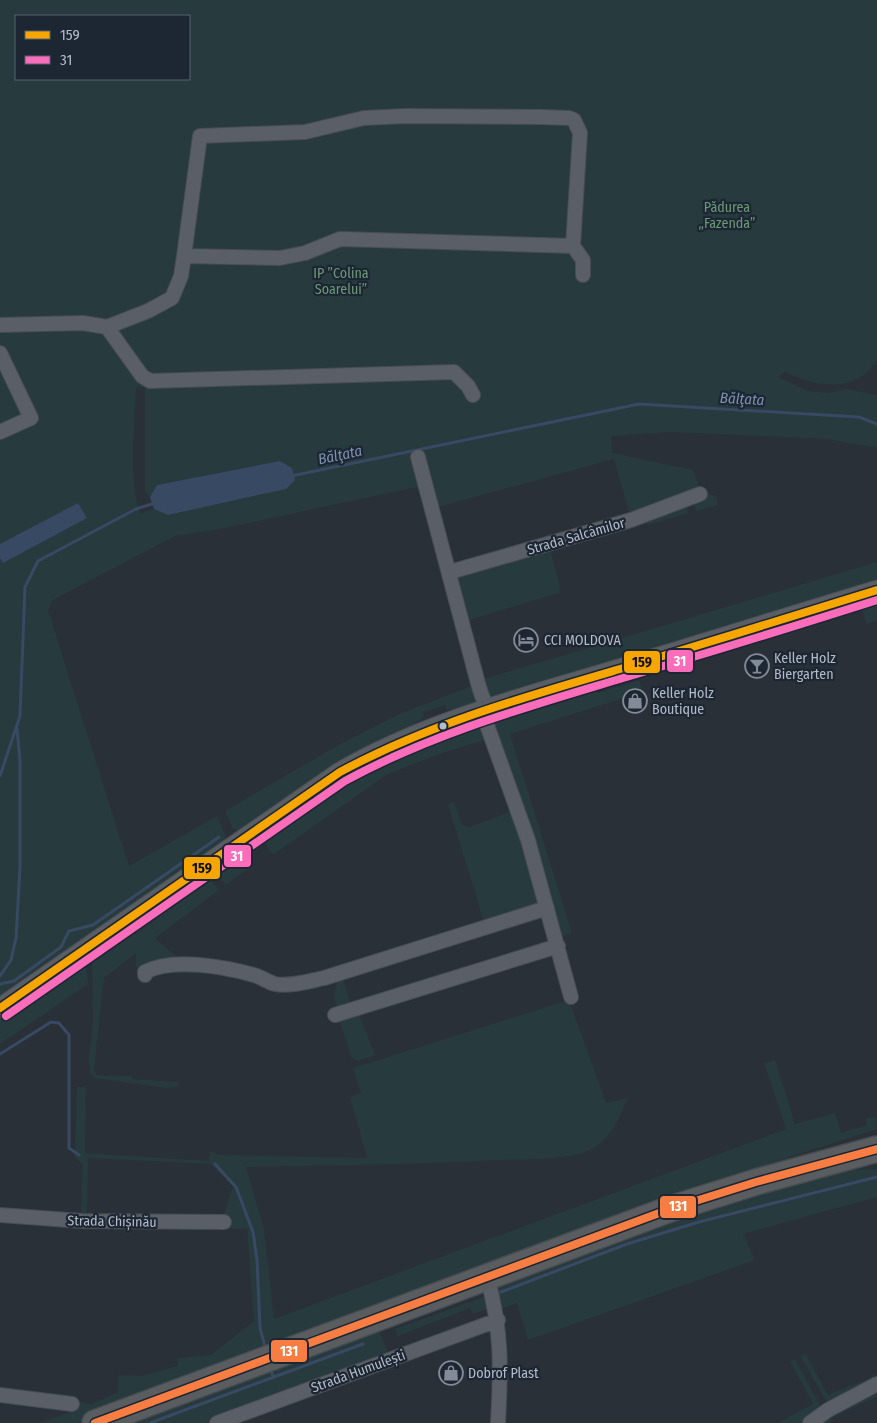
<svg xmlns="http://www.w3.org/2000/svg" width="877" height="1423" viewBox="0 0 877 1423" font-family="'Fira Sans Condensed',sans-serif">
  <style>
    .green { fill: #273a3e; fill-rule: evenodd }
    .water { fill: #384963 }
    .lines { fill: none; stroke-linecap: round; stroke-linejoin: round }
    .stream { stroke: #384963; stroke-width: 3 }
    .street-casing { stroke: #484c53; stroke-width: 16 }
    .secondary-casing { stroke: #484c53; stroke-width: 21 }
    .highway-casing { stroke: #474c53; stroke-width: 28 }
    .street { stroke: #5a5e66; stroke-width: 14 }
    .secondary { stroke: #595d64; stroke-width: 19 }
    .highway { stroke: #5a5d60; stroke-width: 25 }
    .bus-1-casing { stroke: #1d2633; stroke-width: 11 }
    .bus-2-casing { stroke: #1d2633; stroke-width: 11 }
    .bus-3-casing { stroke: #1d2633; stroke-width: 11 }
    .bus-1 { stroke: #f7a600; stroke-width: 8 }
    .bus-2 { stroke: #fb6dba; stroke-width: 8 }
    .bus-3 { stroke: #f77d43; stroke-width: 8 }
    .bus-dot { fill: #b4bcc9; stroke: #1d2633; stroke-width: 2 }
    .labels { text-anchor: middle; stroke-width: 4.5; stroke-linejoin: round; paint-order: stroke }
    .park-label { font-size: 14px; fill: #6b9a76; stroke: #1d2633 }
    .street-label { font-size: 14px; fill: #b4bcc9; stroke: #1d2633 }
    .poi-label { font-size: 14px; fill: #b4bcc9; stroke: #1d2633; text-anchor: start }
    .water-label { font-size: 15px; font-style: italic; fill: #7c92b1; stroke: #1d2633 }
    .line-badge { stroke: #1d2633; stroke-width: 2 }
    .badge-label { font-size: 14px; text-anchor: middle; font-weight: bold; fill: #fff }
    .pale-badge-label { font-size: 14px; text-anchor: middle; font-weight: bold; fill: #111 }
  </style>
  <rect width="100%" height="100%" fill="#2a3038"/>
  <!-- green -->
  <path class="green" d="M 0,0 L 877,0 L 877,361 C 873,365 868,372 864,375 C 839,392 809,383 785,372 L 778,377 L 808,391 L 828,393 L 846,389 L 877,395 L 877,448 L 828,439 L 671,432 L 611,436 L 612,453 L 693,470 L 701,491 L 716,496 L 718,505 L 696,511 L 694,501 L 700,491 L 629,512 L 614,459 L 438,507 L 424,454 L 412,456 L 421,486 L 220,529 L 175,536 L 53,600 L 48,610 L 129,866 L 217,816 L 226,837 L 222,846 L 0,1001 ZM 16,16 L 189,16 L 189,79 L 16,79 ZM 145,387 L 145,492 L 150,497 L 157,485 L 295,480 L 286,489 L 168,515 L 154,509 L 140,514 C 128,477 135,427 136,388 Z
    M 685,505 L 689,513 L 647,525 L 645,518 Z
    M 551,551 L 561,592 L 469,620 L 458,577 Z
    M 877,562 L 877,582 L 491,702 L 484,679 Z
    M 877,597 L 877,621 L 866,624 L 860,602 Z
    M 639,680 L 643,692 L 510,734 L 572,933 L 559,937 L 492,724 L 498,713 L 592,685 L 599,693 Z
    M 474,685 L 480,703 L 475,706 L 446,710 L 445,705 L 423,712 L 424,717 L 401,733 L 240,831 L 233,829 L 225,811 L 333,748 L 397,715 Z
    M 473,724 L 484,729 L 488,739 L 439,754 L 386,775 L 273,855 L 265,844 L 249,855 L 242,848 L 380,757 L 462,725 Z
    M 454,802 L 462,825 L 470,827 L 510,812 L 513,806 L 542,901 L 536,906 L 484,922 L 448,804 Z
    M 232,853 L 246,870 L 226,885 L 212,867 Z
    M 204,872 L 219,890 L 155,938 L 180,960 L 136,968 L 136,953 L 104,978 L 94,1069 L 97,1075 L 132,1076 L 132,1079 L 178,1082 L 178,1087 L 166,1088 L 95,1078 L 90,1073 L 89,1060 L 93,1021 L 92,953 Z
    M 81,963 L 86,967 L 88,984 L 0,1044 L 0,1017 Z
    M 342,977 L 351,1005 L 337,1007 L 334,996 L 338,979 Z
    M 569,1000 L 606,1103 L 627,1098 C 621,1116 611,1138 594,1148 C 570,1161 527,1159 500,1160 C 415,1165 330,1165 246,1167 L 264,1229 L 274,1319 L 786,1129 L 764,1063 L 775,1060 L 795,1124 L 835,1113 L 841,1133 L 867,1125 L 866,1118 L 876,1117 L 877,1129 L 641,1205 L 257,1356 L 77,1423 L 40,1423 L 70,1412 L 78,1402 L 91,1404 L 117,1393 L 119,1375 L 142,1376 L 178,1366 L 178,1358 L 211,1355 L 254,1321 L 247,1229 L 213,1228 L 224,1214 L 233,1187 L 211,1164 L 88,1158 L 87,1214 L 81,1214 L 83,1165 L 75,1157 L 77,1087 L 86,1087 L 85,1153 L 209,1161 L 210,1151 L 220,1155 L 367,1158 L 350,1097 L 361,1093 L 353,1068 Z
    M 358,1011 L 375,1055 L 357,1061 L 351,1057 L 340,1022 L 344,1015 Z
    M 877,1169 L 877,1197 L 743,1234 L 755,1260 L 528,1340 L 517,1303 L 499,1310 L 496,1291 L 500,1284 L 695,1212 L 848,1170 Z
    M 486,1296 L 487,1309 L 473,1314 L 470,1308 L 398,1336 L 395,1329 Z
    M 377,1326 L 389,1355 L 205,1423 L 114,1423 Z
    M 806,1354 L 828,1395 L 877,1375 L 877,1380 L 831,1404 L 827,1402 L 800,1356 Z
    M 795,1359 L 822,1409 L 803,1423 L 778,1423 L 813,1404 L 790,1361 Z
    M 877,1387 L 877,1397 L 830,1418 L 831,1423 L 815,1423 Z"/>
  <!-- water -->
  <path class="water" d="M 280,461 L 292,468 L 295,480 L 286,489 L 168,515 L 154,509 L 150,497 L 157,485 Z
    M 78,503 L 87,518 L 3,563 L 0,558 L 0,544 Z"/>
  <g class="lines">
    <!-- stream -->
    <path class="stream" d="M 291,476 L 639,404 L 859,417 L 877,424
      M 0,776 L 20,716 L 25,587 L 38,561 L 136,509 L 155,503
      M 0,976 L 11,960 L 16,938 L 20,867 L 20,760 L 17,729
      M 0,984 L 14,981 L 61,947 L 69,931 L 93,925 L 219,837
      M 0,1054 L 51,1022 L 59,1023 L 69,1035 L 69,1148 L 79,1155
      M 215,1164 L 236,1187 L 253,1232 L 257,1260 L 260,1328 L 265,1347
      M 501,1292 L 627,1244 L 699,1222 L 877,1177
      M 271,1369 L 273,1378
      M 150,1423 L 363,1344"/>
    <!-- street casing -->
    <g class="street-casing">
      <path id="street" d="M 184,256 L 200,136 L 305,132 L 364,118 L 405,116 L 542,117 L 569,118 L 574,120 L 580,133 L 573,246
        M 0,325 L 83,323 L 107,327 L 148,311 L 172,298 L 181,276 L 184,256 L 280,258 L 305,253 L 340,239 L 573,246 L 583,260 L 583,275
        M 107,327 L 142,376 L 150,381 L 454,372 L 468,386 L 473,395
        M 0,353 L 31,418 L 0,432
        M 418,457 L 479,687 L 487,710
        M 450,572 L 631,520 L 700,494
        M 482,711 L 528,840 L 571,997
        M 145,975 L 145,972 C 173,957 225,967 254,975 C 261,977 268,982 275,984 C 290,987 309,981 324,978 L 547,908
        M 335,1015 L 558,946
        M 0,1215 L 82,1221 L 224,1222
        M 487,1276 C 502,1331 501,1367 498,1423
        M 0,1395 L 72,1404
        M 217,1423 L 498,1320
        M 810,1423 L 828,1410 L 877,1384"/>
    </g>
    <!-- secondary casing -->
    <g class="secondary-casing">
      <path id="secondary" d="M 0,1008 L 340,772 C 423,724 514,700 605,673 C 696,646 787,618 877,590"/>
    </g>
    <!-- highway casing -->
    <g class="highway-casing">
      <path id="highway" d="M 95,1423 L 670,1209 L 756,1182 L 877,1149"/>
    </g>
    <!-- street -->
    <use href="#street" class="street"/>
    <!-- secondary -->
    <use href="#secondary" class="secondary"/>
    <!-- highway -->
    <use href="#highway" class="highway"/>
    <!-- bus-1 casing -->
    <g class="bus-1-casing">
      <path id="bus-1" d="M 0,1008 L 340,772 C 429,724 524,697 620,669 C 706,643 791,617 877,590"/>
    </g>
    <!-- bus-2 casing -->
    <g class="bus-2-casing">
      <path id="bus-2" d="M 6,1016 L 345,781 C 433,733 527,707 623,678 C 708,653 792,627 877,600"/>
    </g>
    <!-- bus-3 casing -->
    <g class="bus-3-casing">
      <path id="bus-3" d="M 95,1423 L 670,1209 L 756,1182 L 877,1149"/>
    </g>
    <!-- bus-1 -->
    <use href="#bus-1" class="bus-1"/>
    <!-- bus-2 -->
    <use href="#bus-2" class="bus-2"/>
    <!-- bus-3 -->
    <use href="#bus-3" class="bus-3"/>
  </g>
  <!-- icons -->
  <defs>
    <g id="hotel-ring" transform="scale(1.25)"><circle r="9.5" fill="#1d2633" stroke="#848b96" stroke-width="1.5"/><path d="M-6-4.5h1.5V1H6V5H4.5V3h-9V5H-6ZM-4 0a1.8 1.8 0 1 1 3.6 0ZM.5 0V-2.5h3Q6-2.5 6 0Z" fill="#848b96"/></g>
    <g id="bar-ring" transform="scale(1.25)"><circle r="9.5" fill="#1d2633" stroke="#848b96" stroke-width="1.5"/><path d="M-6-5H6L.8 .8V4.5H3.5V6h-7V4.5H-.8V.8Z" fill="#848b96"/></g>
    <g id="shop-ring" transform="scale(1.25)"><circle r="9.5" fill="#1d2633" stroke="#848b96" stroke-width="1.5"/><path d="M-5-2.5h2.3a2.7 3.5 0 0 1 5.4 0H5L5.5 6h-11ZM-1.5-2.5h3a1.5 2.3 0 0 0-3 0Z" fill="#848b96"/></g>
  </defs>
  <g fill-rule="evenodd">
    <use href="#hotel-ring" x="526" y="640"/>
    <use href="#bar-ring" x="757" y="666"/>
    <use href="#shop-ring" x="635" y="701"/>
    <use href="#shop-ring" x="451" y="1373"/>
  </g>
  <!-- markers -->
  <circle class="bus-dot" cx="443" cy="726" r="4.5"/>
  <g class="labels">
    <!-- park labels -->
    <g class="park-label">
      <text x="727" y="212">Pădurea<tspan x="727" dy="16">„Fazenda”</tspan></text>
      <text x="341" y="278">IP ”Colina<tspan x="341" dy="16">Soarelui”</tspan></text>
    </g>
    <!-- street labels -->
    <g class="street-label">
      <text transform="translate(576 536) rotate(-16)" y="5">Strada Salcâmilor</text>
      <text transform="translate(112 1221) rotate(1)" y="5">Strada Chișinău</text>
      <text transform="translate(358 1371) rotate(-20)" y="5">Strada Humulești</text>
    </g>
    <!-- poi labels -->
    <g class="poi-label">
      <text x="544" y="645">CCI MOLDOVA</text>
      <text x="774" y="663">Keller Holz<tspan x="774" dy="16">Biergarten</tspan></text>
      <text x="652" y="698">Keller Holz<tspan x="652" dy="16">Boutique</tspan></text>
      <text x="468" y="1378">Dobrof Plast</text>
    </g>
    <!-- water labels -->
    <g class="water-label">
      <text transform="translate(742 399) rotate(3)" y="5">Bălţata</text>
      <text transform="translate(340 455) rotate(-12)" y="5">Bălţata</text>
    </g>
  </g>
  <g class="line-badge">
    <rect x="666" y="649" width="28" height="24" rx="5" fill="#fb6dba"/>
    <rect x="623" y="650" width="38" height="24" rx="5" fill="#f7a600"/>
    <rect x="223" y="844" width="29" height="24" rx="5" fill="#fb6dba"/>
    <rect x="183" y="856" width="38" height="24" rx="5" fill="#f7a600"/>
    <rect x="659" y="1195" width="38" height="24" rx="5" fill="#f77d43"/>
    <rect x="270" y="1339" width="38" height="24" rx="5" fill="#f77d43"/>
  </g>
  <g class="badge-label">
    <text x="680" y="666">31</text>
    <text x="237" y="861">31</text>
    <text x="678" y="1211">131</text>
    <text x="289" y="1356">131</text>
  </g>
  <g class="pale-badge-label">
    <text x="642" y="667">159</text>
    <text x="202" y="873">159</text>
  </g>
  <!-- legend -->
  <rect x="15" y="15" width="175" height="65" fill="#1d2633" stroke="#59626f"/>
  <rect x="25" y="31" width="25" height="8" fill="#f7a600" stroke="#59626f"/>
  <text x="60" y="40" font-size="15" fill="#b4bcc9">159</text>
  <rect x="25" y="56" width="25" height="8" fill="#fb6dba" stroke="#59626f"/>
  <text x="60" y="65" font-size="15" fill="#b4bcc9">31</text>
</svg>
